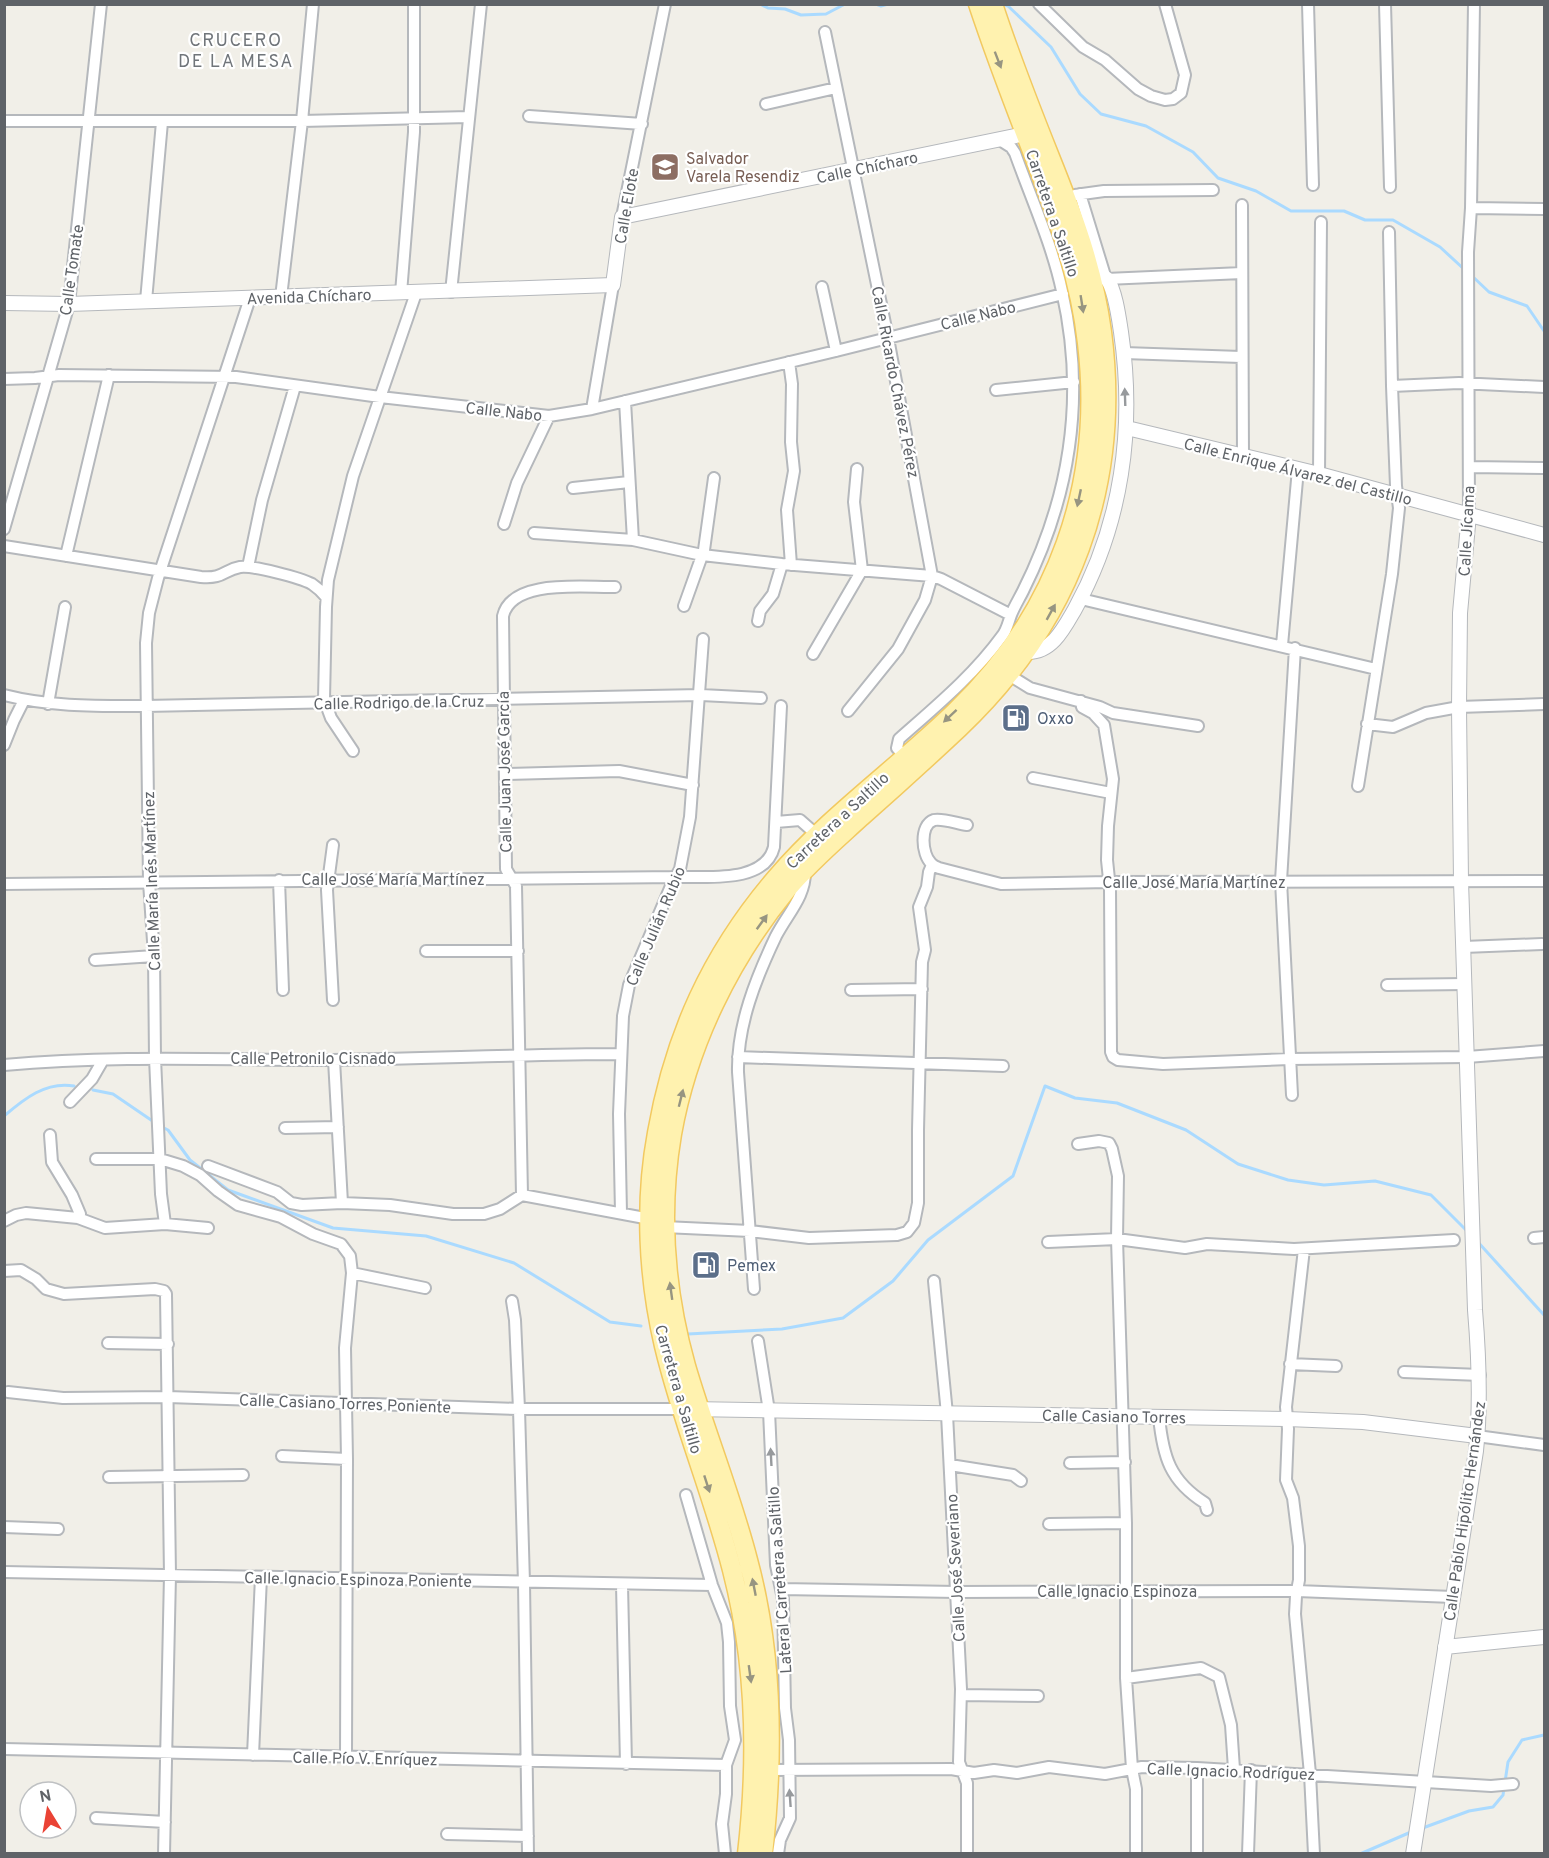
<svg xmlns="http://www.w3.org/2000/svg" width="1549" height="1858" viewBox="0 0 1549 1858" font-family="Overpass,sans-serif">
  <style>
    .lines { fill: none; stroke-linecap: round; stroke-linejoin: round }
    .stream { stroke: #aadaff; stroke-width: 3 }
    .minor-casing { stroke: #b5b8bc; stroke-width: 14 }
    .tertiary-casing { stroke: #b5b8bc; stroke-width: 16 }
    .primary-casing { stroke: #f2c960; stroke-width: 21 }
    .minor { stroke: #fff; stroke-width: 10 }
    .tertiary { stroke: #fff; stroke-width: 14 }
    .primary { stroke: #fff2af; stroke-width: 18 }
    .oneway { fill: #979581 }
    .oneway2 { fill: #979a9d }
    .labels { text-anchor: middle; stroke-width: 4.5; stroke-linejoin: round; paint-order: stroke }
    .education-label { font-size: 16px; fill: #785e54; stroke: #fff; text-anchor: start }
    .street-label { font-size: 16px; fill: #5f6368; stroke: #fff }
    .service-label { font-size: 16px; fill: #4e5e75; stroke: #fff; text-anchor: start }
    .neighbourhood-label { font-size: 18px; letter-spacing: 1.5px; fill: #70757a; stroke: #fff }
  </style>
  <rect width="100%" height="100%" fill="#f1efe8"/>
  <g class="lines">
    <!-- stream -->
    <path class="stream" d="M 760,4 L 768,8 L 785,9 L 801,15 L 826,14 L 845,4
      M 876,4 L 881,6 L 888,4
      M 1003,4 L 1008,6 L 1051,47 L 1080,94 L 1101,114 L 1146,126 L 1193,152 L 1218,178 L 1256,191 L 1291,211 L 1344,211 L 1365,220 L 1393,220 L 1440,247 L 1466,271
      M 1471,275 L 1489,292 L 1527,306 L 1544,331
      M 93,1090 L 113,1094 L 154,1122
      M 4,1116 C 24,1099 46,1081 74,1086
      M 162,1127 L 168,1130 L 190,1160 L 228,1190 L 333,1228 L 426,1236 L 514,1263 L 610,1322 L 641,1326
      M 1477,1241 L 1544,1315
      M 688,1334 L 782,1329 L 843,1318 L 893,1281 L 928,1240 L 1013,1176 L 1045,1086 L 1075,1098 L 1117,1103 L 1186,1130 L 1238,1164 L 1288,1180 L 1324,1185 L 1375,1181 L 1431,1195 L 1468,1232
      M 1505,1782 L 1508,1762 L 1522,1740 L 1544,1735
      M 1420,1829 L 1469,1811 L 1493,1807 L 1503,1795 L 1504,1788
      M 1360,1854 L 1411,1832"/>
    <!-- minor casing -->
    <g class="minor-casing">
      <path id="minor" d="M 1039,4 L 1083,47 L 1105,60 L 1138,89 L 1151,96 L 1165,100 L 1173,99 L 1181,93 L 1185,75 L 1165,4
        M 1308,4 L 1313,185
        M 1385,4 L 1390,187
        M 825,32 L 888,338 L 932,576 L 925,600 L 898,649 L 848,711
        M 766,104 L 836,88
        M 529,116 L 642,124
        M 4,121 L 302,121 L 469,117
        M 1080,194 L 1106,279 L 1242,273
        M 1075,195 L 1104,191 L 1213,190
        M 1242,205 L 1243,456
        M 1471,208 L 1544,209
        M 622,217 L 665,4
        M 822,287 L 836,351
        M 451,292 L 481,4
        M 401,293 L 414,132 L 414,4
        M 281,297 L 302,121 L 313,4
        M 146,301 L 162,122
        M 1124,353 L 1241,357
        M 789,362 L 792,384 L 791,442 L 794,471 L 787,510 L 791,565
        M 4,379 L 35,378 L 59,375 L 236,377 L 380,397 L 549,416 L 592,409 L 836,351 L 1063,294
        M 1392,386 L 1459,383 L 1544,387
        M 996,390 L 1074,382
        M 625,401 L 633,540
        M 592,409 L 613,285
        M 1469,467 L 1544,468
        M 1319,474 L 1321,222
        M 573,488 L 629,482
        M 1469,514 L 1468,252 L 1471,208 L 1474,4
        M 504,524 L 517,483 L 549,416
        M 4,529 L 69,304 L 101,4
        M 534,533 L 633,540 L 702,555 L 782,564 L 932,576 L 941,579 L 1011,615
        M 4,546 L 201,577 C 224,579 223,570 240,567 C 252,565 301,578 312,584 C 318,588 322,592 326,597
        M 66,556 L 109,375
        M 248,567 L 262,500 L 295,386
        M 1081,599 L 1376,669
        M 684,606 L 704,550 L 714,478
        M 758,621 L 760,611 L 773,594 L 782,564
        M 1282,645 L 1298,469
        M 813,654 L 862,570 L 854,502 L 857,469
        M 1009,675 L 1030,688 L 1100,707 L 1113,713 L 1198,726
        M 4,695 C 51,707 97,706 145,706 L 701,695 L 761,698
        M 1081,701 L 1082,707 L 1093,713 L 1104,725 L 1113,779 L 1108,826 L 1107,860 L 1110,889 L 1111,1052 L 1113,1057 L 1118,1060 L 1163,1064 L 1290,1059 L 1467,1057 L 1544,1051
        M 48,704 L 65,607
        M 1367,724 L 1393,727 L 1426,713 L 1459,707 L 1544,704
        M 4,745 L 14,720 L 24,700
        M 353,751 L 331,718 L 324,699 L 326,607 L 328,580 L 353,476 L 416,293
        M 905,757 L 897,748 L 899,739 C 935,707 973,676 1002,636 C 1007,630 1008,623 1011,615 C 1014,607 1019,599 1023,591 C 1071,495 1086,396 1062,291 C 1052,244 1031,198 1015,153 L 1011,147 L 1000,140
        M 505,774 L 619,771 L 693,785
        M 1033,778 L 1111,793
        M 1358,786 L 1392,574 L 1399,508 L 1396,486 L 1392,386 L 1389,232
        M 776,822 L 800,820 L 817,835
        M 967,825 C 958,824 943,818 934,820 C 919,825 922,855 931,863 C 933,866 936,867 939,868 L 1001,884 L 1109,882 L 1544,881
        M 279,880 L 283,990
        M 4,884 L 677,877 C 706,876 765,884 774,847 L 781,706
        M 1464,947 L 1542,944
        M 426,951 L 518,951
        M 95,960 L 154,956
        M 1387,985 L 1465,984
        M 851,990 L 922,989
        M 333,1000 L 327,890 L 333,845
        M 738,1057 L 1003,1066
        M 334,1060 L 342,1203
        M 4,1065 C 114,1055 223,1060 333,1060 C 429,1059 525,1054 621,1054
        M 1292,1095 L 1281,881 L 1295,648
        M 70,1102 L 92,1079 L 103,1060
        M 285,1128 L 338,1127
        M 50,1135 L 52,1162 L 72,1195 L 80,1214 L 78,1218
        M 1078,1144 L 1099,1141 L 1109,1143 L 1112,1149 L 1118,1176 L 1117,1239 L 1126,1523 L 1126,1678 L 1132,1769 L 1136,1789 L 1136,1854
        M 96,1159 L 160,1159 L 183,1166 L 200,1175 L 218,1191 L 238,1205 L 281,1217 L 313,1234 L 341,1244 L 350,1256 L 352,1273 L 425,1288
        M 208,1166 L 277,1192 L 291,1203 L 302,1205 L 342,1203 L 390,1205 L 453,1214 L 484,1214 L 500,1209 L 522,1195 L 650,1219
        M 522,1195 L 516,886 L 506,869 L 503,616 C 512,578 585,588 615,587
        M 621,1213 L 619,1114 L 623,1016 L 629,985 L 671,886 L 680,869 L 690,817 L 703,639
        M 4,1221 L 16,1215 L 26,1213 L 78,1218 L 105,1228 L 165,1224 L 208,1228
        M 165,1224 L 161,1194 L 155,1058 L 154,956 L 149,882 L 146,643 L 149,613 L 158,578 L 250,298
        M 664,1227 L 750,1231 L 809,1238 L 897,1235 L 907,1232 L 914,1223 L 918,1203 L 918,1130 L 922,962 L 925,950 L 919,907 L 927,887 L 929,872 L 932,865
        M 1534,1238 L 1544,1237
        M 1048,1242 L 1117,1239 L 1185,1248 L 1207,1244 L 1294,1249 L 1454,1240
        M 1304,1249 L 1286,1407 L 1288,1429 L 1286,1480 L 1293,1498 L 1299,1546 L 1299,1580 L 1296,1596 L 1295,1614 L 1310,1774 L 1314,1854
        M 4,1271 L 21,1270 L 36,1279 L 46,1289 L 64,1294 L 155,1289 L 164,1291 L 166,1294 L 170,1575 L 164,1854
        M 934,1281 L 947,1414 L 961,1689 L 959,1762 L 967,1783 L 967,1854
        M 754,1289 L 738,1072 C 737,1025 756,978 776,936 C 788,913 806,896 805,870
        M 512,1301 L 515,1320 L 519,1409 L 524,1583 L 528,1854
        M 758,1341 L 769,1411 L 776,1565 L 783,1599 L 785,1708 L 789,1740 L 790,1818 L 780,1840 L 778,1854
        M 108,1343 L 168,1344
        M 1290,1364 L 1336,1366
        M 1404,1372 L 1480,1375
        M 8,1392 L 63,1398 L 168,1397 L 519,1409 L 682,1409
        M 1159,1417 C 1163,1457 1170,1481 1205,1503 L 1207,1510
        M 1477,1436 L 1544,1445
        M 282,1456 L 347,1459
        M 1070,1463 L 1125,1462
        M 950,1465 L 1013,1475 L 1021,1481
        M 109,1477 L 243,1475
        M 686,1495 L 712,1585 L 727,1623 L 729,1642 L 730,1706 L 735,1740 L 726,1765 L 726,1794 L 722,1824 L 725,1854
        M 1049,1524 L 1126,1523
        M 4,1527 L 58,1529
        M 4,1572 L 712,1585
        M 622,1585 L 626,1764
        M 781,1589 L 957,1592 L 1297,1591 L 1453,1597
        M 1126,1678 L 1201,1668 L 1219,1677 L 1231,1725 L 1234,1769
        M 961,1695 L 1038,1696
        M 4,1749 L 726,1765
        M 253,1755 L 261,1577
        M 346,1757 L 347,1459 L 345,1348 L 352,1273
        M 1197,1768 L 1197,1854
        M 770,1770 L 951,1769 L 974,1773 L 994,1770 L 1017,1773 L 1049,1767 L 1105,1774 L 1142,1767 L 1197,1768 L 1491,1786 L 1513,1784
        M 96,1818 L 165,1822
        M 447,1834 L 528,1836
        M 1248,1854 L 1251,1770"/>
    </g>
    <!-- tertiary casing -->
    <g class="tertiary-casing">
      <path id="tertiary" d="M 4,303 L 69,304 L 613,285 L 622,217 L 1035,132
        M 1127,428 L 1319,474 L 1544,535
        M 1027,652 C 1052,653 1064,628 1075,609 C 1122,524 1135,428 1121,332 C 1119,319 1115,289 1107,279 C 1103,275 1096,273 1091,270
        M 690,1409 L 1287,1419 L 1363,1422 L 1477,1436
        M 1445,1647 L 1544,1637
        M 1413,1854 L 1476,1451 C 1481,1404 1479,1358 1475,1310 L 1461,881 L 1459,707 L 1460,613 L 1469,514"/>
    </g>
    <!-- primary casing -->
    <g class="primary-casing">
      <path id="primary" d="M 747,1854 C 758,1759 756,1663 732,1570 C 713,1495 682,1422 664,1346 C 648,1278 644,1203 657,1133 C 674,1036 711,954 776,878 C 829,816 896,769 955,712 C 1057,614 1104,484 1087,343 C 1079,271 1053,206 1027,138 C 1010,94 993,49 978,4
        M 763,1854 C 774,1756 774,1656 748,1560 C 731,1494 705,1431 686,1366 C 665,1291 659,1211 672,1134 C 688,1044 730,959 788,888 C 810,862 836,840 861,817 C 894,788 927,758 959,728 C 1071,622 1122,486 1102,332 C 1094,271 1073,214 1050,157 C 1030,107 1010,56 993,4"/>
    </g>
    <!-- minor -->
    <use href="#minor" class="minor"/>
    <!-- tertiary -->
    <use href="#tertiary" class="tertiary"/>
    <!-- primary -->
    <use href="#primary" class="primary"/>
  </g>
  <!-- one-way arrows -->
  <defs><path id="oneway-solid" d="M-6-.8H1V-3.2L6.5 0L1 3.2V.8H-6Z" transform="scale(1.5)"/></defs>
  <g class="oneway">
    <use href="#oneway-solid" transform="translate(998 60) rotate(69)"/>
    <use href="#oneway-solid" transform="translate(1082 304) rotate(81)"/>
    <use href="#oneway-solid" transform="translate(1079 498) rotate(102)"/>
    <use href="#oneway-solid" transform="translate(1051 612) rotate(-61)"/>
    <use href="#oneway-solid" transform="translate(950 716) rotate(137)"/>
    <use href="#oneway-solid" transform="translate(762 922) rotate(-54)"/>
    <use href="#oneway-solid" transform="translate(681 1098) rotate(-76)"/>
    <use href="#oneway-solid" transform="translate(671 1291) rotate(-98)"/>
    <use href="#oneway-solid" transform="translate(707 1484) rotate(72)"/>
    <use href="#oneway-solid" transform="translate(754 1587) rotate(-101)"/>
    <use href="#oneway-solid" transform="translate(750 1674) rotate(82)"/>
  </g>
  <g class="oneway2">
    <use href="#oneway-solid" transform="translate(1125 397) rotate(-92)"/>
    <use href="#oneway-solid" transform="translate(771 1457) rotate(-93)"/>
    <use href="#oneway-solid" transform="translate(790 1798) rotate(-94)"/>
  </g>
  <!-- icons -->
  <defs>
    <g id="school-square" transform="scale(1.5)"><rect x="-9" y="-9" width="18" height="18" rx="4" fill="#8d6e63" stroke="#fff"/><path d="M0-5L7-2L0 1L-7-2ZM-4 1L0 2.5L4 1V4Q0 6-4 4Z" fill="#fff"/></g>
    <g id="fuel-square" transform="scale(1.5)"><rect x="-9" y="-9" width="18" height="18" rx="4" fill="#5c6f8a" stroke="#fff"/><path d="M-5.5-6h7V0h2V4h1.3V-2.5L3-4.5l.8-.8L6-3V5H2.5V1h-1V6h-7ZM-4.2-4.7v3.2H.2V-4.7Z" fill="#fff"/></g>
  </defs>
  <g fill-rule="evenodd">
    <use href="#school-square" x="665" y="167"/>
    <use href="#fuel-square" x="1016" y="718"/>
    <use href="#fuel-square" x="706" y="1265"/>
  </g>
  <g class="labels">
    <!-- education labels -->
    <g class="education-label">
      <text x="686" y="164">Salvador<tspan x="686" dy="18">Varela Resendiz</tspan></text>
    </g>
    <!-- street labels -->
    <g class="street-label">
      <text transform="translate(867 167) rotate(-12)" y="6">Calle Chícharo</text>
      <text transform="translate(626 206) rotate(-80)" y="6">Calle Elote</text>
      <text transform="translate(1053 213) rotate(71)" y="6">Carretera a Saltillo</text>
      <text transform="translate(71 270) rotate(-82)" y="6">Calle Tomate</text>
      <text transform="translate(309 296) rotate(-2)" y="6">Avenida Chícharo</text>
      <text transform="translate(978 315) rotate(-14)" y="6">Calle Nabo</text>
      <text transform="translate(896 382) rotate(79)" y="6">Calle Ricardo Chávez Pérez</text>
      <text transform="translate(504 411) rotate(6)" y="6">Calle Nabo</text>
      <text transform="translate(1298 471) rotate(14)" y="6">Calle Enrique Álvarez del Castillo</text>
      <text transform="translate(1466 531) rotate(-87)" y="6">Calle Jícama</text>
      <text transform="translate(399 702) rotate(-1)" y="6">Calle Rodrigo de la Cruz</text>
      <text transform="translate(504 772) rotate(-91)" y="6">Calle Juan José García</text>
      <text transform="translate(837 820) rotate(-43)" y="6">Carretera a Saltillo</text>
      <text x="393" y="885">Calle José María Martínez</text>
      <text transform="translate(151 881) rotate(-92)" y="6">Calle María Inés Martínez</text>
      <text x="1194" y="888">Calle José María Martínez</text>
      <text transform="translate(655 926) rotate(-67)" y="6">Calle Julián Rubio</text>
      <text x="313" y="1064">Calle Petronilo Cisnado</text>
      <text transform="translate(679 1389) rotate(74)" y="6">Carretera a Saltillo</text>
      <text transform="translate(345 1403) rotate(2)" y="6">Calle Casiano Torres Poniente</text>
      <text transform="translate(1114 1416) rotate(1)" y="6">Calle Casiano Torres</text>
      <text transform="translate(1464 1511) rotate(-82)" y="6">Calle Pablo Hipólito Hernández</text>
      <text transform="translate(955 1568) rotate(-93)" y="6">Calle José Severiano</text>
      <text transform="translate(358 1579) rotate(1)" y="6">Calle Ignacio Espinoza Poniente</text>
      <text transform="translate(779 1580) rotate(-94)" y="6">Lateral Carretera a Saltillo</text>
      <text x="1117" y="1597">Calle Ignacio Espinoza</text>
      <text transform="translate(365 1758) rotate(1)" y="6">Calle Pío V. Enríquez</text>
      <text transform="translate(1231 1771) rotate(2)" y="6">Calle Ignacio Rodríguez</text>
    </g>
    <!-- service labels -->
    <g class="service-label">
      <text x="1037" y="724">Oxxo</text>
      <text x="727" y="1271">Pemex</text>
    </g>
    <!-- neighbourhood labels -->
    <g class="neighbourhood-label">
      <text x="236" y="46">CRUCERO<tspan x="236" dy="21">DE LA MESA</tspan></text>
    </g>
  </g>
  <!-- border -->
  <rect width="1549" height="1858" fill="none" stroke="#5f6368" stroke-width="12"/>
  <!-- north arrow -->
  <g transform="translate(48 1810) rotate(349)"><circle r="28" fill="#ffffff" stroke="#bfc1c3" stroke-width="1.5"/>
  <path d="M0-4.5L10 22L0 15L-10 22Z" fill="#ea4335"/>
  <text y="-9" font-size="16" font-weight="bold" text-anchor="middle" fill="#5f6368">N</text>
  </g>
</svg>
